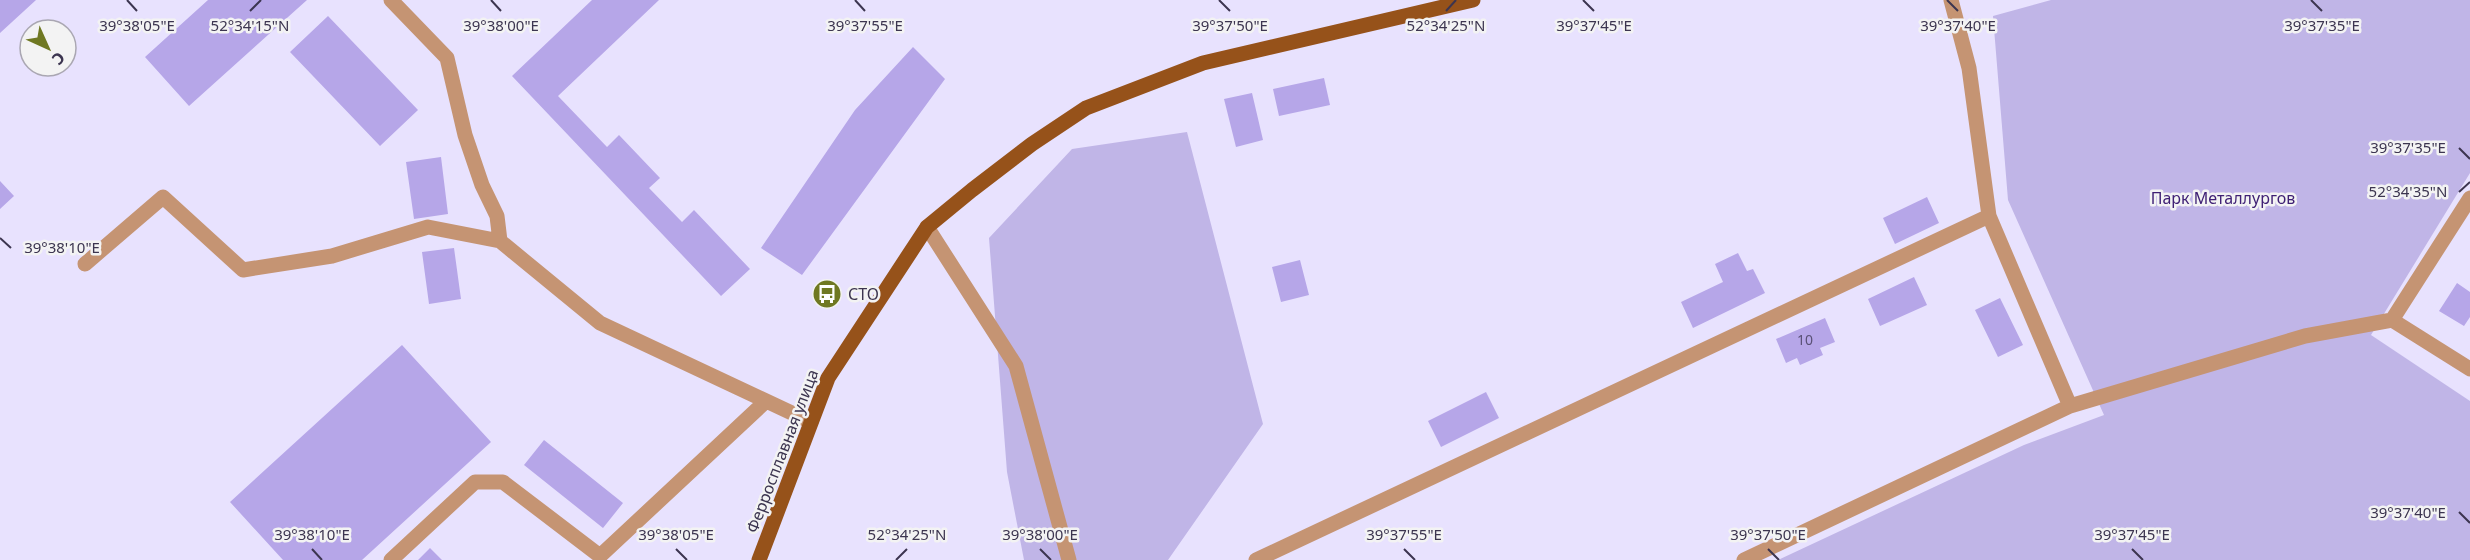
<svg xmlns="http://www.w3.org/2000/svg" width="2470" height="560" viewBox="0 0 2470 560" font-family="'Noto Sans',sans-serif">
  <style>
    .green { fill: #c0b5e7 }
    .building { fill: #b6a6e8 }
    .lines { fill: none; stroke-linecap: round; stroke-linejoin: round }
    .minor { stroke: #c59473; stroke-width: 15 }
    .major { stroke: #96521a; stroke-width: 15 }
    .ticks { fill: none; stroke: #3c3550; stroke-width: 2 }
    .labels { text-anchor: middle; stroke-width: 5; stroke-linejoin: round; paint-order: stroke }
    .number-label { font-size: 14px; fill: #5a5176 }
    .park-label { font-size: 16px; fill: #3f2074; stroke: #f3f3f3 }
    .poi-label { font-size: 16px; fill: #3c3550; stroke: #f3f3f3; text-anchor: start }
    .street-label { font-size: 16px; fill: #3c3550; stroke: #f3f3f3 }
    .ticks-label { font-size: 15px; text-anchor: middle; fill: #3c3550; stroke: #f3f3f3; stroke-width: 5; stroke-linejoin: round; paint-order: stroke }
  </style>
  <rect width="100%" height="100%" fill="#e8e2fe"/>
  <!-- green -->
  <path class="green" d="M 2051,0 L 2470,0 L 2470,173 L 2371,335 L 2470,401 L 2470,560 L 1778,560 L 2024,445 L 2104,415 L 2008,200 L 1993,16 Z
    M 1187,132 L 1263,424 L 1168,560 L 1024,560 L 1007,472 L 989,238 L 1072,149 Z"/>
  <!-- building -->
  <path class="building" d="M 0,0 L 36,0 L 0,33 Z
    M 208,0 L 307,0 L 189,106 L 145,57 Z
    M 592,0 L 659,0 L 558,96 L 607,147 L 619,135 L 660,178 L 649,188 L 682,222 L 694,210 L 750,269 L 721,296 L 512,76 Z
    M 328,16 L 418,110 L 380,146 L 290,52 Z
    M 913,47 L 945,79 L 802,275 L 761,248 L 855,110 Z
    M 1324,78 L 1330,105 L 1279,116 L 1273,89 Z
    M 1252,93 L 1263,140 L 1236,147 L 1224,99 Z
    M 441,157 L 448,214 L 414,219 L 406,162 Z
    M 0,181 L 14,196 L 0,209 Z
    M 1927,197 L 1939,223 L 1895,244 L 1883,218 Z
    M 454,248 L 461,299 L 429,304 L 422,252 Z
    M 1738,253 L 1747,271 L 1753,269 L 1765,293 L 1693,328 L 1681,302 L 1723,282 L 1715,264 Z
    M 1300,260 L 1309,295 L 1281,302 L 1272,267 Z
    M 1914,277 L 1927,305 L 1880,326 L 1868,299 Z
    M 2457,283 L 2470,292 L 2470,317 L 2464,326 L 2439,311 Z
    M 2000,298 L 2023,345 L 1998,357 L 1975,310 Z
    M 1825,318 L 1835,342 L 1820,348 L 1823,355 L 1800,365 L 1797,358 L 1786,363 L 1776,339 Z
    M 402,345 L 491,442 L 362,560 L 283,560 L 230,502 Z
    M 1486,392 L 1499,418 L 1441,447 L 1428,421 Z
    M 544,440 L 623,503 L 603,528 L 524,465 Z
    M 430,548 L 442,560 L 418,560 Z"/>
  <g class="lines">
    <!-- minor -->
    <path class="minor" d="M 391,0 L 447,58 L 465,135 L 482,185 L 497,216 L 500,241
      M 1951,0 L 1969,68 L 1989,216 L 2070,406
      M 927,227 L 1016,366 L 1069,560
      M 85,264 L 163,197 L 243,270 L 332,256 L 428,227 L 500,241 L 600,323 L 811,422
      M 2392,320 L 2470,369
      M 391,560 L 475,482 L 503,482 L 600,556 L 766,401
      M 1256,560 L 1989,216
      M 1744,560 L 2070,406 L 2305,336 L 2392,320 L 2470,198"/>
    <!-- major -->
    <path class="major" d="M 759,560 L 828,378 L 927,227 L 972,190 L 1032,144 L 1086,108 L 1203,63 L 1473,0"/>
  </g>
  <!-- ticks -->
  <path class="ticks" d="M 127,0 L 137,11M 491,0 L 501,11M 855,0 L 865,11M 1219,0 L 1230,11M 1583,0 L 1594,11M 1947,0 L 1958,11M 2311,0 L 2322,11M 250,11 L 261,0M 1446,11 L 1456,0M 2459,148 L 2470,159M 2459,192 L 2470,182M 0,238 L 11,248M 2459,512 L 2470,523M 312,549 L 322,560M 676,549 L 687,560M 1040,549 L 1051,560M 1404,549 L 1415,560M 1768,549 L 1779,560M 2132,549 L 2143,560M 896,560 L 907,549"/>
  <!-- icons -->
  <defs>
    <g id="bus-disc" transform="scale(1.5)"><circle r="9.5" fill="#6f7822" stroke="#f3f3f3"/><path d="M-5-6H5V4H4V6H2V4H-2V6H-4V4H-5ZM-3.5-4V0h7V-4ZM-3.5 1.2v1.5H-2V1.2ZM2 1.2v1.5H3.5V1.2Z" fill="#fff"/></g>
  </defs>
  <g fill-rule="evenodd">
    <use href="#bus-disc" x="827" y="294"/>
  </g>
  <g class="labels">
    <!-- number labels -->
    <g class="number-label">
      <text x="1805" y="345">10</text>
    </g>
    <!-- park labels -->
    <g class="park-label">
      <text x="2223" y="204">Парк Металлургов</text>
    </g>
    <!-- poi labels -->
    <g class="poi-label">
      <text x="848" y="300">СТО</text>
    </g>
    <!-- street labels -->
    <g class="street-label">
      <text transform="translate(782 451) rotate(-69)" y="6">Ферросплавная улица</text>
    </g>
  </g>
  <g class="ticks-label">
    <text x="2322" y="31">39°37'35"E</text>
    <text x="137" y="31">39°38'05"E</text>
    <text x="250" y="31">52°34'15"N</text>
    <text x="501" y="31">39°38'00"E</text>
    <text x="865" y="31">39°37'55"E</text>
    <text x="1230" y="31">39°37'50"E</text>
    <text x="1446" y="31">52°34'25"N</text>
    <text x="1594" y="31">39°37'45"E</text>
    <text x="1958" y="31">39°37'40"E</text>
    <text x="2408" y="153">39°37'35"E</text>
    <text x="2408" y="197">52°34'35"N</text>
    <text x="62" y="253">39°38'10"E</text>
    <text x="2408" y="518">39°37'40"E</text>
    <text x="312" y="540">39°38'10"E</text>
    <text x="676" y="540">39°38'05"E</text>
    <text x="907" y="540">52°34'25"N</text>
    <text x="1040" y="540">39°38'00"E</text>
    <text x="1404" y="540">39°37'55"E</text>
    <text x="1768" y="540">39°37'50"E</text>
    <text x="2132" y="540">39°37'45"E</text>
  </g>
  <!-- north arrow -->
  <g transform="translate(48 48) rotate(135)"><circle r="28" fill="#f3f3f3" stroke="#aaa7b2" stroke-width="1.5"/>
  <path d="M0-4.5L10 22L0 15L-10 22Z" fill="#6f7822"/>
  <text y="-9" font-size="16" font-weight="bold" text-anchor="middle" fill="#3c3550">С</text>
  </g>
</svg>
